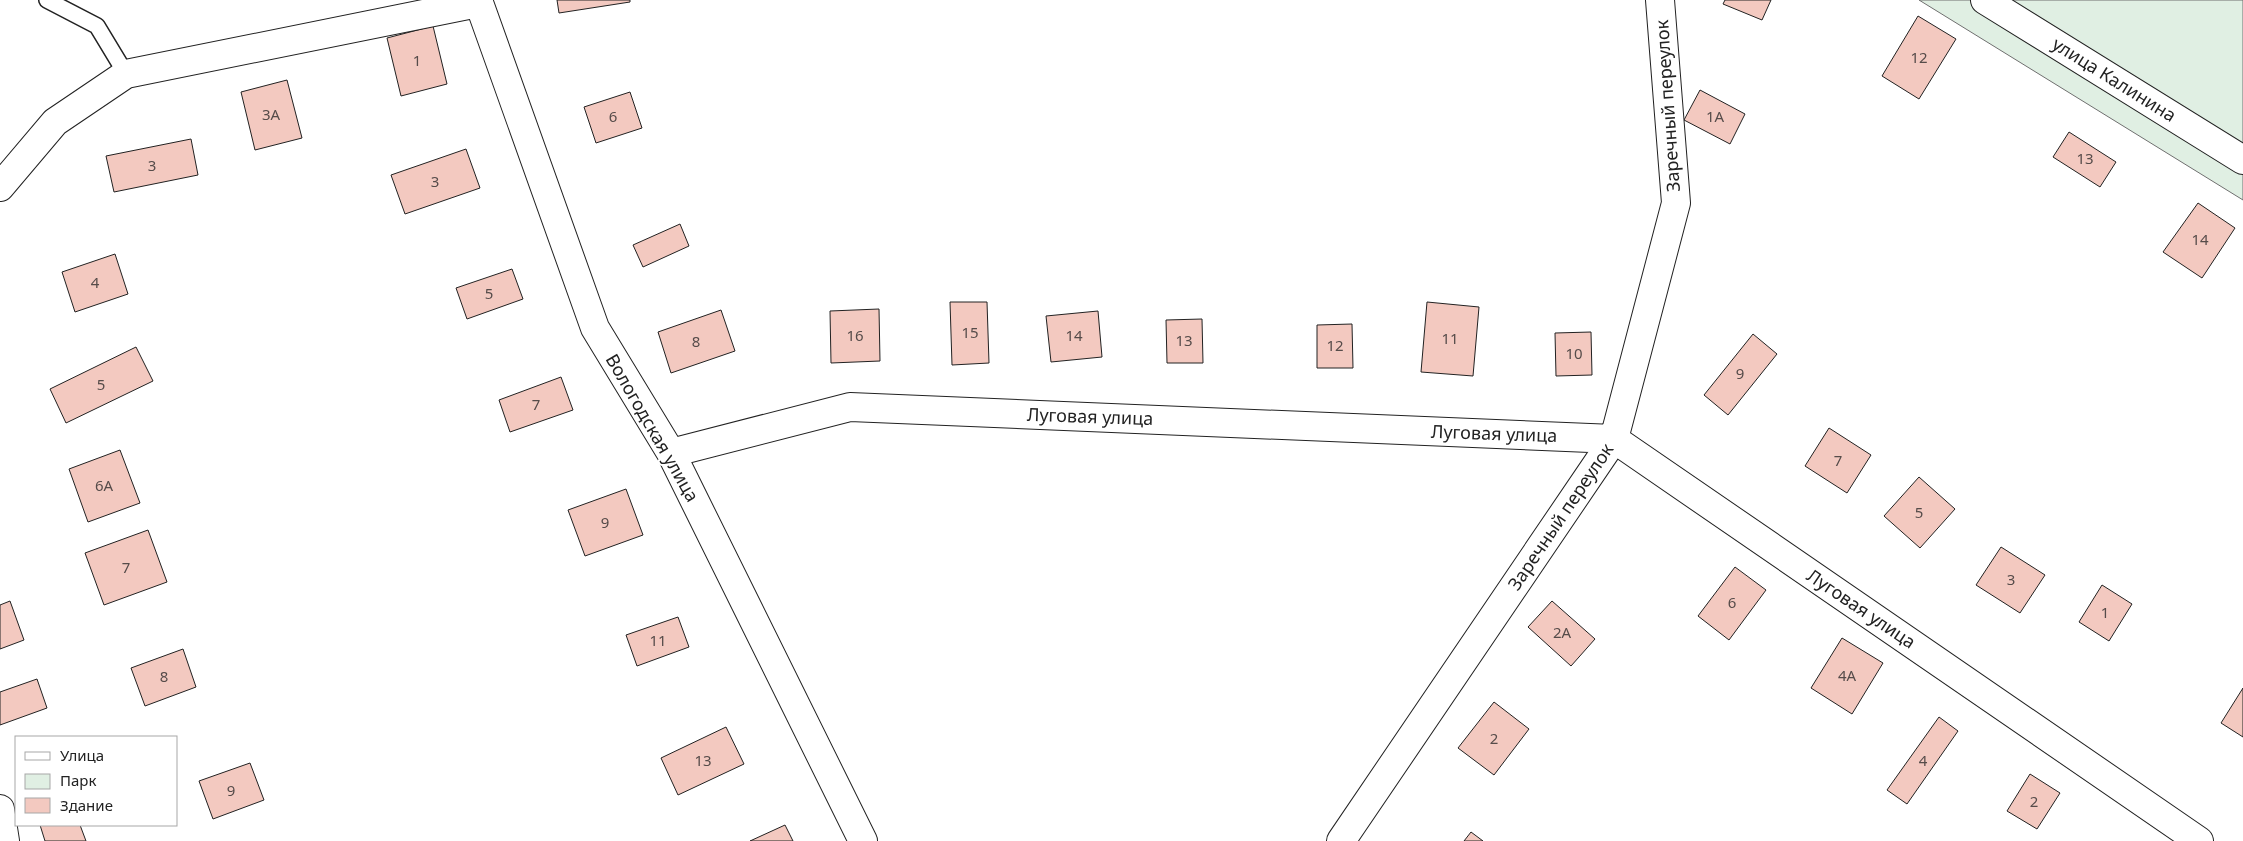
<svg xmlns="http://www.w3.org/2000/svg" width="2243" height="841" viewBox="0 0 2243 841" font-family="'Noto Sans',sans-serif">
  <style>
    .green { fill: #e0efe3; stroke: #6f6f6f }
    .building { fill: #f3c9c0; stroke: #222 }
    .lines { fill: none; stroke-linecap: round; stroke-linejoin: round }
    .service-casing { stroke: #222; stroke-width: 18 }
    .minor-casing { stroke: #222; stroke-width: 30 }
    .service { stroke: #fff; stroke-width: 15 }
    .minor { stroke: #fff; stroke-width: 28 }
    .labels { text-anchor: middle; stroke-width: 4; stroke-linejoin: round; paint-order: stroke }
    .number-label { font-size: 15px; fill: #564c4a }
    .street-label { font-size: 18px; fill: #222; stroke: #fff }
  </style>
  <rect width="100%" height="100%" fill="#fff"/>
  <!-- green -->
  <path class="green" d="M 1919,0 L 2243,0 L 2243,200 Z"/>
  <!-- building -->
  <path class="building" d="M 557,0 L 630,0 L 630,2 L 559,13 Z
    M 1725,0 L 1771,0 L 1762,20 L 1723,4 Z
    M 1918,16 L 1956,39 L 1919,99 L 1882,76 Z
    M 433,26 L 447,84 L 401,96 L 387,38 Z
    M 287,80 L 302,138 L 255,150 L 241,92 Z
    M 1700,90 L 1745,114 L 1730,144 L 1684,120 Z
    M 630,92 L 642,128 L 596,143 L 584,107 Z
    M 2069,132 L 2116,162 L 2100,187 L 2053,157 Z
    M 191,139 L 198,175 L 114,192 L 106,156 Z
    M 466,149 L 480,188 L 405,214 L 391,175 Z
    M 2198,203 L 2235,228 L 2202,278 L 2163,252 Z
    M 680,224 L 689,246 L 643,267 L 633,245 Z
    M 115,254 L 128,294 L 75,312 L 62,272 Z
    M 512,269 L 523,299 L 467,319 L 456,288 Z
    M 950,302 L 987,302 L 989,363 L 952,365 Z
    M 1427,302 L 1479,307 L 1473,376 L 1421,372 Z
    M 879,309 L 880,361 L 831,363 L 830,311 Z
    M 721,310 L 735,351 L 671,373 L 658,332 Z
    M 1098,311 L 1102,357 L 1051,362 L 1046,316 Z
    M 1202,319 L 1203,363 L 1167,363 L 1166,320 Z
    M 1352,324 L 1353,368 L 1317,368 L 1317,325 Z
    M 1591,332 L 1592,375 L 1556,376 L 1555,333 Z
    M 1753,334 L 1777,354 L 1728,415 L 1704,395 Z
    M 136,347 L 153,381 L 66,423 L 50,389 Z
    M 561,377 L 573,410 L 510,432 L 499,400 Z
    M 1829,428 L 1871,455 L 1847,493 L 1805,466 Z
    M 120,450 L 140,503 L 88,522 L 69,469 Z
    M 1919,477 L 1955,509 L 1920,548 L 1884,516 Z
    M 626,489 L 643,535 L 585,556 L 568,510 Z
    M 148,530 L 167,582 L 104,605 L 85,553 Z
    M 2001,547 L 2045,575 L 2020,613 L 1976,585 Z
    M 1735,567 L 1766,590 L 1729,640 L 1698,616 Z
    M 2102,585 L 2132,604 L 2109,641 L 2079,622 Z
    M 10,601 L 24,640 L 0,649 L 0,605 Z
    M 1552,601 L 1595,639 L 1571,666 L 1528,627 Z
    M 678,617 L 689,647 L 637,666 L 626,635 Z
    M 1842,638 L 1883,663 L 1852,714 L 1811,688 Z
    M 183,649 L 196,687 L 145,706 L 131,668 Z
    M 37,679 L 47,708 L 0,725 L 0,692 Z
    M 2243,688 L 2243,737 L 2221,723 Z
    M 1494,702 L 1529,729 L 1494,775 L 1458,748 Z
    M 1939,717 L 1958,731 L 1907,804 L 1887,790 Z
    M 726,727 L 744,764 L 678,795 L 661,758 Z
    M 250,763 L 264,800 L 213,819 L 199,781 Z
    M 2030,774 L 2060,793 L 2037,829 L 2007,811 Z
    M 40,825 L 80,825 L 86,841 L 45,841 Z
    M 785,825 L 793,841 L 750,841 Z
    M 1471,832 L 1483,841 L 1464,841 Z"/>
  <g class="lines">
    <!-- service casing -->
    <g class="service-casing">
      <path id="service" d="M 47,0 L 97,26 L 126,74"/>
    </g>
    <!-- minor casing -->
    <g class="minor-casing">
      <path id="minor" d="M 478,0 L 595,328 L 671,453 L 863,841
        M 1985,0 L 2243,160
        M 0,187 L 55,122 L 126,74 L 478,3
        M 671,453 L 850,407 L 1614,439 L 2199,841
        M 0,809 L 5,841
        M 1341,841 L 1614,439 L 1676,203 L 1660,0"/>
    </g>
    <!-- service -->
    <use href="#service" class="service"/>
    <!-- minor -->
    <use href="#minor" class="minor"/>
  </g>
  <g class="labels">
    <!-- number labels -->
    <g class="number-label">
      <text x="1919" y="63">12</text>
      <text x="417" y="66">1</text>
      <text x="271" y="120">3А</text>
      <text x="613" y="122">6</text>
      <text x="1715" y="122">1А</text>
      <text x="2085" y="164">13</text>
      <text x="152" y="171">3</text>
      <text x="435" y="187">3</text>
      <text x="2200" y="245">14</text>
      <text x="95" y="288">4</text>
      <text x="489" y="299">5</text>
      <text x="970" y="338">15</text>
      <text x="855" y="341">16</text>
      <text x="1074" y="341">14</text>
      <text x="1450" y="344">11</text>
      <text x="1184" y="346">13</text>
      <text x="696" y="347">8</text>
      <text x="1335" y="351">12</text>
      <text x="1574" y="359">10</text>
      <text x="1740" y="379">9</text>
      <text x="101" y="390">5</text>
      <text x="536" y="410">7</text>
      <text x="1838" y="466">7</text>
      <text x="104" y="491">6А</text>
      <text x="1919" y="518">5</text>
      <text x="605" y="528">9</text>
      <text x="126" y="573">7</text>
      <text x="2011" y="585">3</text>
      <text x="1732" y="608">6</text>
      <text x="2105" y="618">1</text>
      <text x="1562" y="638">2А</text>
      <text x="658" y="646">11</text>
      <text x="1847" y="681">4А</text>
      <text x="164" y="682">8</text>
      <text x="1494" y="744">2</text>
      <text x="703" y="766">13</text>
      <text x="1923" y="766">4</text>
      <text x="231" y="796">9</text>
      <text x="2034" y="807">2</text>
    </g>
    <!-- street labels -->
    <g class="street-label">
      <text transform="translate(2114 80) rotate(32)" y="6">улица Калинина</text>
      <text transform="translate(1668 106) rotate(-94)" y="6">Заречный переулок</text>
      <text transform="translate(1090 417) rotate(2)" y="6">Луговая улица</text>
      <text transform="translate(652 428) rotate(60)" y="6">Вологодская улица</text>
      <text transform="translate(1494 434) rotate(2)" y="6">Луговая улица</text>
      <text transform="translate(1561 517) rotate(-56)" y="6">Заречный переулок</text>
      <text transform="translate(1861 609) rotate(34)" y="6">Луговая улица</text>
    </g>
  </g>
  <!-- legend -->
  <rect x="15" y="736" width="162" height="90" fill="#ffffff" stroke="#a7a7a7"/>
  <rect x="25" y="752" width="25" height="8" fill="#ffffff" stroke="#a7a7a7"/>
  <text x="60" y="761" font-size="15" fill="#222222">Улица</text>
  <rect x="25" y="774" width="25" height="15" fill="#e0efe3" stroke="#a7a7a7"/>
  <text x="60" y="786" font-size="15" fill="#222222">Парк</text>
  <rect x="25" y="798" width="25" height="15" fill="#f3c9c0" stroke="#a7a7a7"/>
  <text x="60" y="811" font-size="15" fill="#222222">Здание</text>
</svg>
